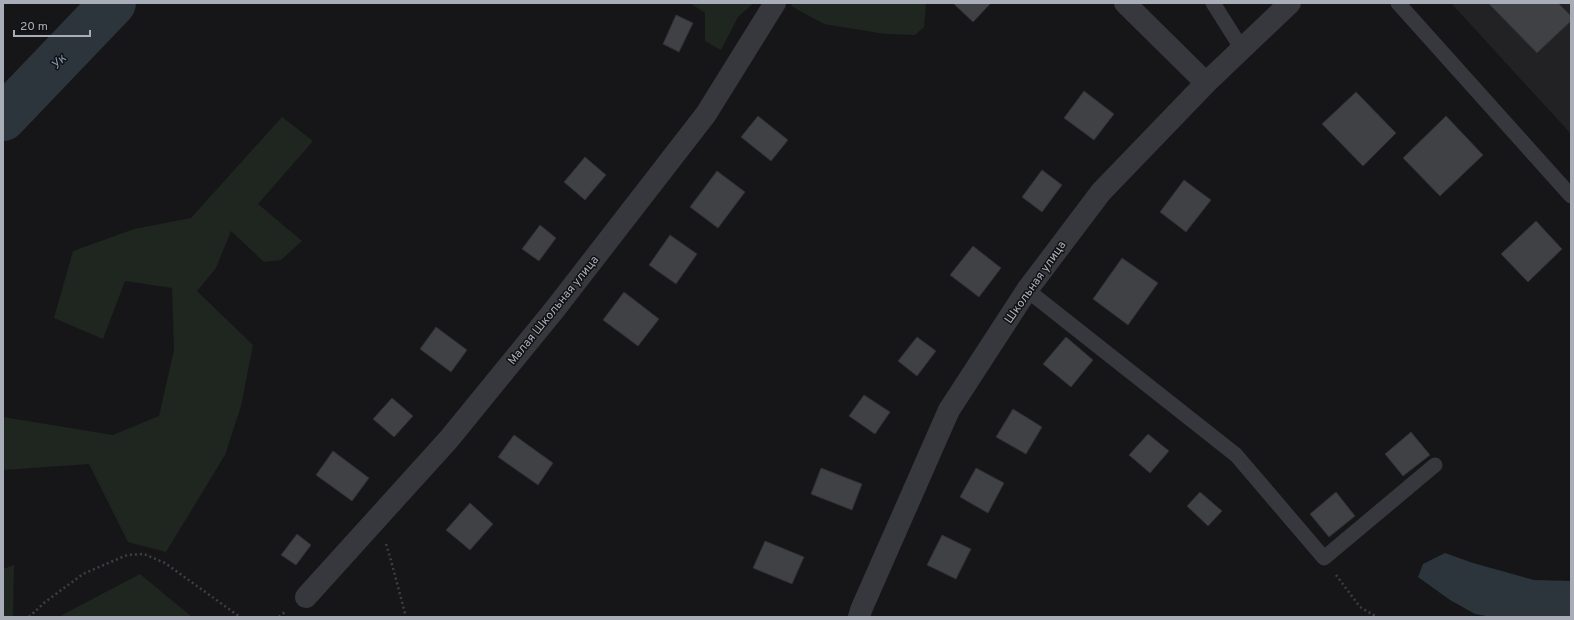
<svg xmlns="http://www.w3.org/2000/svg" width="1574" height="620" viewBox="0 0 1574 620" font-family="Overpass,sans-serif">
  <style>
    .built { fill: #222225 }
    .green { fill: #1e261f }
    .water { fill: #2c353c }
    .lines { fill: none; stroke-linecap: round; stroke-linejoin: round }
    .river { stroke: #2c353c; stroke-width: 46 }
    .building { fill: #404145; stroke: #303034 }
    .path { stroke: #3d3f44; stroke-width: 2.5; stroke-dasharray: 2 3; stroke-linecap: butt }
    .service { stroke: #37383d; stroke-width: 15 }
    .minor { stroke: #37383d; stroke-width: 22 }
    .tertiary { stroke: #37383d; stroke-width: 22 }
    .labels { text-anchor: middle; stroke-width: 3; stroke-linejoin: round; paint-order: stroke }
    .street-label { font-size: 12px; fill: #a8adb8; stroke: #111113 }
    .water-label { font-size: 13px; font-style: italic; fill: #7f9bb3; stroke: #111113 }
  </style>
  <rect width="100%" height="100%" fill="#161618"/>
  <!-- built -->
  <path class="built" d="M 1451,3 L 1571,3 L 1571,134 Z"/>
  <!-- green -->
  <path class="green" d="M 690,3 L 754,3 L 738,17 L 721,50 L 705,41 L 705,13 Z
    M 793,3 L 926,3 L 924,27 L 915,35 L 885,34 L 824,24 L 791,6 Z
    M 282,117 L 313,141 L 258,204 L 302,241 L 281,260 L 264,262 L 231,231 L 216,268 L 197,291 L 253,345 L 241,406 L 225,455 L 166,552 L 128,542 L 89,464 L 3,470 L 3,417 L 113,435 L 159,416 L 174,350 L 172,288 L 125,281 L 103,339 L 54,318 L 73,251 L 134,229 L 191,218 Z
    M 14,565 L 13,617 L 3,617 L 3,569 Z
    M 140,574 L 192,617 L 60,617 L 64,614 Z"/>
  <!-- water -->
  <path class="water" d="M 1445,553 L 1473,563 L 1534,580 L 1571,581 L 1571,617 L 1491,617 L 1475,614 L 1450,600 L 1418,577 L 1423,564 Z"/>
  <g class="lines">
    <!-- river -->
    <path class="river" d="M 3,118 L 113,3"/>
  </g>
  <!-- building -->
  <path class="building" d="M 953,3 L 991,3 L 973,22 Z
    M 1488,3 L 1558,3 L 1571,16 L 1571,21 L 1537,53 Z
    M 676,15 L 693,23 L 679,52 L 663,44 Z
    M 1084,91 L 1114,114 L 1094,140 L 1064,118 Z
    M 1356,92 L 1396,133 L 1363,166 L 1322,124 Z
    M 758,116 L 788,140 L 771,161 L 741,137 Z
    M 1446,116 L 1483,155 L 1440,196 L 1403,158 Z
    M 585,157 L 606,175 L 585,200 L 564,182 Z
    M 1042,170 L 1062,185 L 1042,212 L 1022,197 Z
    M 717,171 L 745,192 L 718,228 L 690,207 Z
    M 1184,180 L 1211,200 L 1186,232 L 1160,212 Z
    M 1536,221 L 1562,249 L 1528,282 L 1501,254 Z
    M 540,225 L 556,238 L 539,261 L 522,249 Z
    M 670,235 L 697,254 L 676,284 L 649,265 Z
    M 973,246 L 1001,268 L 979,297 L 950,275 Z
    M 1122,258 L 1158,283 L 1128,325 L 1093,299 Z
    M 624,292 L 659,319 L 638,346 L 603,320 Z
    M 436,327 L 467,350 L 451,372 L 420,349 Z
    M 917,337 L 936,351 L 917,376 L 898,361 Z
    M 1066,337 L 1093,360 L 1071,387 L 1043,364 Z
    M 864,395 L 890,412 L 875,434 L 849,416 Z
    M 392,398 L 413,416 L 394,437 L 373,419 Z
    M 1013,409 L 1042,427 L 1026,454 L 996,437 Z
    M 1411,432 L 1430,455 L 1403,476 L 1385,454 Z
    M 1148,434 L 1169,451 L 1150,473 L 1129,455 Z
    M 514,435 L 553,463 L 538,485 L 498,457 Z
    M 333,451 L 369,478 L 352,501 L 316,475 Z
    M 821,468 L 862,484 L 852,510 L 811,494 Z
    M 976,468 L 1004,483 L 988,513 L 960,497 Z
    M 1200,492 L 1222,511 L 1208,526 L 1187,506 Z
    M 1336,492 L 1355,516 L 1329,537 L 1310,514 Z
    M 470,503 L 493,524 L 470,550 L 446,530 Z
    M 297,534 L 311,545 L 296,565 L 281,555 Z
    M 942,535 L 971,549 L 956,579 L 927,565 Z
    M 765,541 L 804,557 L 792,584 L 753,568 Z"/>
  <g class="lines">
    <!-- path -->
    <path class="path" d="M 386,544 L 390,557 L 406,617
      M 1336,575 L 1360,607 L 1377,617
      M 29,617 L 45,602 L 83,574 L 127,555 L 144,554 L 165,563 L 240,617
      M 279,617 L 286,611"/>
    <!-- service -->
    <path class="service" d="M 1213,3 L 1242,49
      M 1398,3 L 1571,196
      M 1027,290 L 1236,455 L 1324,558 L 1435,465"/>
    <!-- minor -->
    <path class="minor" d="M 1125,3 L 1206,83
      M 306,597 L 449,439 L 555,309 L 706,114 L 775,3"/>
    <!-- tertiary -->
    <path class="tertiary" d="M 859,617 L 861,610 L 949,410 L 1027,290 L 1101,192 L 1206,83 L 1290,3"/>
  </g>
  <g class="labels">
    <!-- street labels -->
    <g class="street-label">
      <text transform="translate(1035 282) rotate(-55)" y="4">Школьная улица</text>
      <text transform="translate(553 310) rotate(-51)" y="4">Малая Школьная улица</text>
    </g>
    <!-- water labels -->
    <g class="water-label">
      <text transform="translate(58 61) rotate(-46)" y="5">Ук</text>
    </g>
  </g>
  <!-- border -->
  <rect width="1574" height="620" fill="none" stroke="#a8adb8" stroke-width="8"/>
  <!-- scale -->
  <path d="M14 30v6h76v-6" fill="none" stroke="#a8adb8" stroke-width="2"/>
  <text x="20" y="30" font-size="12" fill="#a8adb8" stroke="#111113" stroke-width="3" paint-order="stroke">20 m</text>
</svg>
